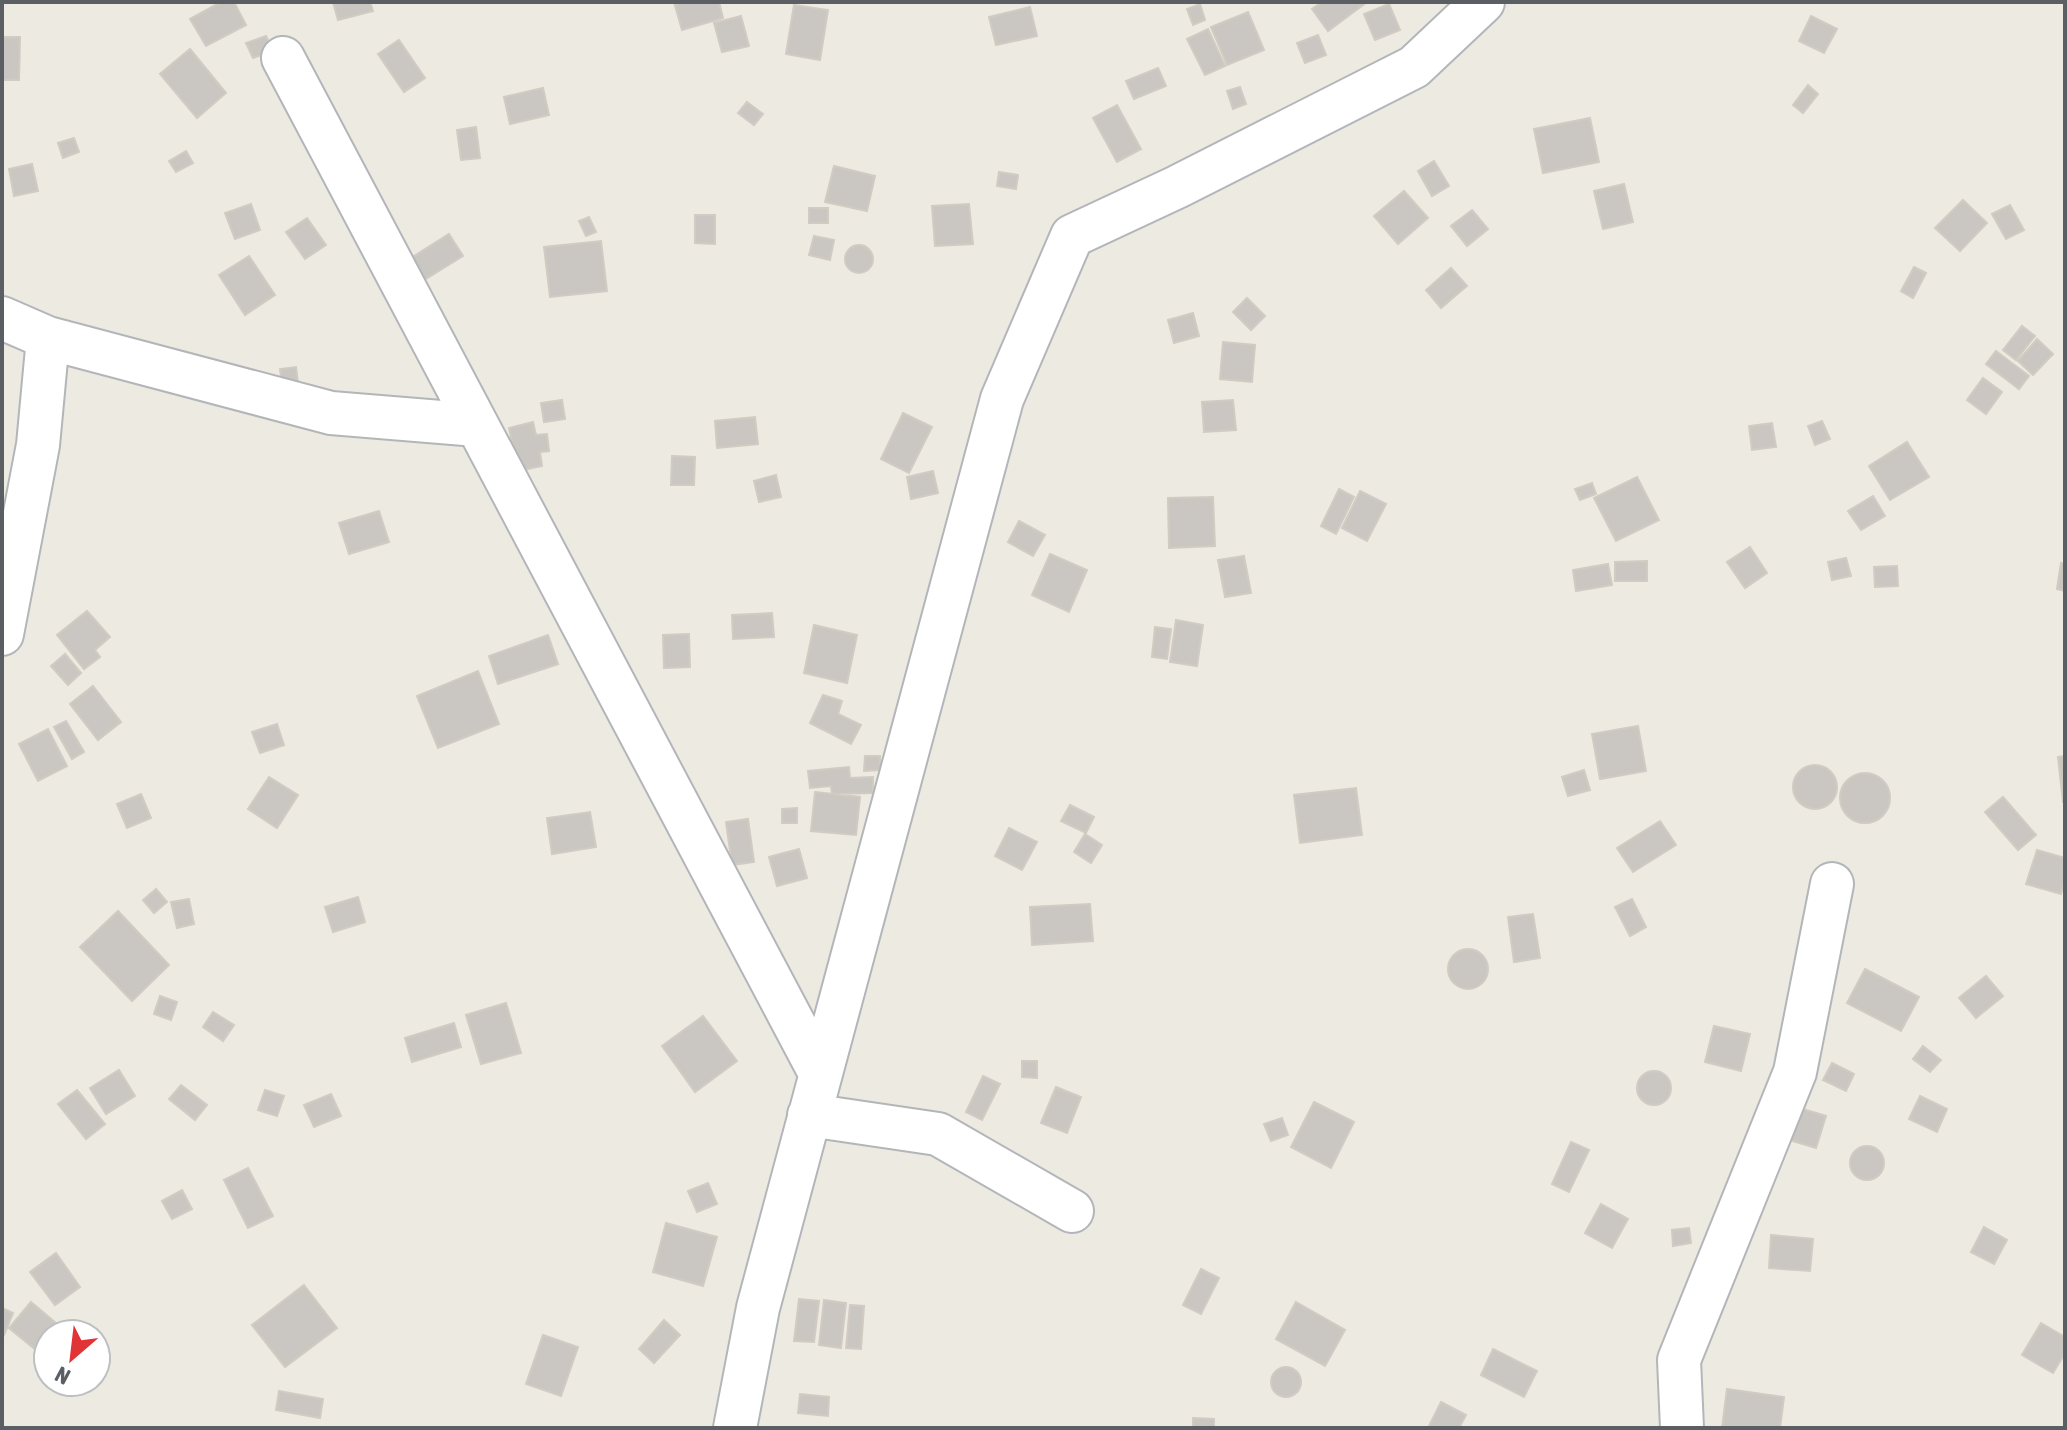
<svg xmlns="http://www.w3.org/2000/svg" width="2067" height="1430" viewBox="0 0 2067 1430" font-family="'Asap Condensed',sans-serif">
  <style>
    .building { fill: #cac7c2; stroke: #d1cbc1; stroke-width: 2 }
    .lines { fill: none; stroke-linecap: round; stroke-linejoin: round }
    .street-casing { stroke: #b3b6b9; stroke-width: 46 }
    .street { stroke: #fff; stroke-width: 42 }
  </style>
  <rect width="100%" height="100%" fill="#edeae2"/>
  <!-- building -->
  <path class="building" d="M 221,2 L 234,2 L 246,25 L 206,46 L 190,19 Z
    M 333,2 L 370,2 L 373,11 L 338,20 Z
    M 674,2 L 719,2 L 723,18 L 682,30 Z
    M 1322,2 L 1367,2 L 1328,31 L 1312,9 Z
    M 1200,4 L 1205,20 L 1193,25 L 1187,9 Z
    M 1389,4 L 1400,30 L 1375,40 L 1364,14 Z
    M 794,5 L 828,10 L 820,60 L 786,54 Z
    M 1030,7 L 1037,36 L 996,45 L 989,17 Z
    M 1248,12 L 1264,50 L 1227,65 L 1211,27 Z
    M 741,16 L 749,46 L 722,52 L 714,23 Z
    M 1811,16 L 1837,29 L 1824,53 L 1799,41 Z
    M 1208,29 L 1225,66 L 1205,75 L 1187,39 Z
    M 1318,35 L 1326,55 L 1305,63 L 1297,43 Z
    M 266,36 L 273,51 L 253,58 L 246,43 Z
    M 2,37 L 20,37 L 19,80 L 2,80 Z
    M 399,40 L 425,78 L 404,92 L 378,54 Z
    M 190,49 L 226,93 L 197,118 L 160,74 Z
    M 1158,68 L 1166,86 L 1134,99 L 1126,81 Z
    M 1808,85 L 1818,94 L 1803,113 L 1793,105 Z
    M 1240,87 L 1246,104 L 1233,109 L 1227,91 Z
    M 543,88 L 549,115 L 510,124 L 504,97 Z
    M 747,102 L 763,114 L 754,125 L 738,113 Z
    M 1117,105 L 1141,149 L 1117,162 L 1093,118 Z
    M 1590,118 L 1599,162 L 1543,173 L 1534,129 Z
    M 476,127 L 480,158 L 461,160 L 457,130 Z
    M 74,138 L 79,152 L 63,158 L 58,143 Z
    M 186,151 L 193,163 L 176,172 L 169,161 Z
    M 1434,161 L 1449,186 L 1432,196 L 1418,171 Z
    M 32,164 L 38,191 L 14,196 L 9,169 Z
    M 834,166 L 875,176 L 867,211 L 825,202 Z
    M 999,172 L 1018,175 L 1016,189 L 997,186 Z
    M 1624,184 L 1633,222 L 1603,229 L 1594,191 Z
    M 1404,191 L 1428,218 L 1398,244 L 1374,216 Z
    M 1963,200 L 1987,223 L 1960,251 L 1935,228 Z
    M 251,204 L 260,230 L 235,239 L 225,213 Z
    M 969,204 L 973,244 L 935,246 L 932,206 Z
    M 2010,205 L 2024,230 L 2006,239 L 1992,214 Z
    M 809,208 L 828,208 L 828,223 L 809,223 Z
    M 1472,210 L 1488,229 L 1467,246 L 1451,226 Z
    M 695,215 L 715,215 L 715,244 L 695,243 Z
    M 589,217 L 596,232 L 586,236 L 579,221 Z
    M 307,218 L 326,245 L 305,259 L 286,232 Z
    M 449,234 L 463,256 L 424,280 L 411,258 Z
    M 814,236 L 834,240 L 830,260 L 809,255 Z
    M 601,241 L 607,291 L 550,297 L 544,247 Z
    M845 259a14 14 0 1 1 28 0a14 14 0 1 1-28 0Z
    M 249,256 L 275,295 L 245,315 L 219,275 Z
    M 1914,267 L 1926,273 L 1913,298 L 1901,291 Z
    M 1451,268 L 1467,286 L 1441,308 L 1426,290 Z
    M 1247,298 L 1265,316 L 1251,330 L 1233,312 Z
    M 1193,313 L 1199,336 L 1174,343 L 1168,320 Z
    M 2022,326 L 2035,336 L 2016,360 L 2003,350 Z
    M 2037,339 L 2053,354 L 2033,375 L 2018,361 Z
    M 1223,342 L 1255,345 L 1252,382 L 1220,379 Z
    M 1996,351 L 2029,376 L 2019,389 L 1986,364 Z
    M 296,367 L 298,383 L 282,385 L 280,369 Z
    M 1983,378 L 2002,392 L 1986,414 L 1967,400 Z
    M 562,400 L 565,419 L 544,422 L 541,403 Z
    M 1233,400 L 1236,430 L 1204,432 L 1202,402 Z
    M 903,413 L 932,427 L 909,473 L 881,459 Z
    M 755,417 L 758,444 L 717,448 L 715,421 Z
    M 1822,421 L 1830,439 L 1815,445 L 1808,426 Z
    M 533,422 L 536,435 L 547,434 L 549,451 L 540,452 L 542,466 L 518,471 L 509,428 Z
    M 1772,423 L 1776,447 L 1752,450 L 1749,426 Z
    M 1907,442 L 1929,477 L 1890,500 L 1869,466 Z
    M 672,456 L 695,457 L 694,485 L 671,485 Z
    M 933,471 L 938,493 L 911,499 L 907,477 Z
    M 776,475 L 781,497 L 759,502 L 754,481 Z
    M 1637,477 L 1659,520 L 1616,541 L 1594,498 Z
    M 1592,483 L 1596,494 L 1580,500 L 1575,489 Z
    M 1339,489 L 1354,497 L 1336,534 L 1321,526 Z
    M 1360,491 L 1386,504 L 1367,541 L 1342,528 Z
    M 1873,496 L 1885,516 L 1861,530 L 1848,511 Z
    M 1213,497 L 1215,546 L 1169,548 L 1168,498 Z
    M 379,511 L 389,542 L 349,554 L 339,523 Z
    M 1019,521 L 1045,535 L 1033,556 L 1008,542 Z
    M 1750,547 L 1767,573 L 1745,588 L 1727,562 Z
    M 1050,554 L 1087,570 L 1069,612 L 1032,595 Z
    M 1244,556 L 1251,593 L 1225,597 L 1218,560 Z
    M 1846,558 L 1851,576 L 1832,580 L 1828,562 Z
    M 1647,561 L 1647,581 L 1615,581 L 1615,562 Z
    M 2061,563 L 2065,564 L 2065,591 L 2057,589 Z
    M 1608,564 L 1612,585 L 1576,591 L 1573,570 Z
    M 1897,566 L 1898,586 L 1875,587 L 1874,567 Z
    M 87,611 L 110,637 L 95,650 L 100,657 L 84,669 L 57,635 Z
    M 772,613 L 774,637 L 733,639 L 732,615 Z
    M 1176,620 L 1203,625 L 1197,666 L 1170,662 Z
    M 814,625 L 857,635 L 847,683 L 804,673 Z
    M 1155,627 L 1171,629 L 1167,659 L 1152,657 Z
    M 689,634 L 690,667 L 664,668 L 663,635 Z
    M 548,635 L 558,664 L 498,684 L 489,656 Z
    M 65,654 L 81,673 L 68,685 L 51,666 Z
    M 478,671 L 499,724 L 438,748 L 417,696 Z
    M 93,686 L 121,722 L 98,740 L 70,704 Z
    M 823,695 L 842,701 L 838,714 L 861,725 L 851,744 L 810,723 Z
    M 66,721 L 84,752 L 72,759 L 54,727 Z
    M 277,724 L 284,745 L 260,753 L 252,732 Z
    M 1638,726 L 1646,771 L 1600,779 L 1592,734 Z
    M 48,729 L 67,766 L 38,781 L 19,744 Z
    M 865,756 L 880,756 L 880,770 L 864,771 Z
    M 2065,756 L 2065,802 L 2063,802 L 2058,757 Z
    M1793 787a22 22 0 1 1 44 0a22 22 0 1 1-44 0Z
    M 849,767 L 850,778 L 873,777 L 873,793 L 832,794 L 831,786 L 810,788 L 808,771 Z
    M 1584,770 L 1590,790 L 1568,796 L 1562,777 Z
    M1840 798a25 25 0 1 1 50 0a25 25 0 1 1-50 0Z
    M 269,777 L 298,795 L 277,828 L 248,809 Z
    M 1356,788 L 1362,835 L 1300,843 L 1294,795 Z
    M 815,792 L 860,797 L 856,835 L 811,831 Z
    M 141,794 L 151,818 L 127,828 L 117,804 Z
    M 2003,797 L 2036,835 L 2018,850 L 1985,812 Z
    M 1070,805 L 1094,817 L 1086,833 L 1061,821 Z
    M 797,808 L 797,823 L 782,823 L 782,809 Z
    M 590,812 L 596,847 L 552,854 L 547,818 Z
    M 748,819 L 754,862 L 732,865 L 726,822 Z
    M 1660,821 L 1676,845 L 1633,872 L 1617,848 Z
    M 1009,828 L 1037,842 L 1022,870 L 995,856 Z
    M 1085,834 L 1102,845 L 1091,863 L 1074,852 Z
    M 799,849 L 807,878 L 777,886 L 769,857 Z
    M 2037,850 L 2065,858 L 2065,879 L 2061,894 L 2026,884 Z
    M 156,889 L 167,902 L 154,913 L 143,900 Z
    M 358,897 L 365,922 L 333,932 L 325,907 Z
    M 189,899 L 194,924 L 177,928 L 171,902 Z
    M 1632,899 L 1646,927 L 1630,936 L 1615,907 Z
    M 1090,904 L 1093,941 L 1032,945 L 1030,907 Z
    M 118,911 L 169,965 L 132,1001 L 80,947 Z
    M 1533,914 L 1540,958 L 1514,962 L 1508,917 Z
    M1448 969a20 20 0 1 1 40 0a20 20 0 1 1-40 0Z
    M 1865,969 L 1919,997 L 1901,1031 L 1847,1003 Z
    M 1986,976 L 2003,996 L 1976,1018 L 1959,998 Z
    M 160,996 L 177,1002 L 171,1020 L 154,1014 Z
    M 506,1003 L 521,1053 L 481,1064 L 466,1015 Z
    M 213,1012 L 234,1025 L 223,1041 L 203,1027 Z
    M 703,1016 L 737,1061 L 695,1092 L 662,1046 Z
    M 454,1023 L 461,1047 L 412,1062 L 405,1038 Z
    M 1714,1026 L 1750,1034 L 1741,1071 L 1705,1062 Z
    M 1923,1046 L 1941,1060 L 1930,1072 L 1913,1059 Z
    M 1022,1061 L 1037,1061 L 1037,1078 L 1022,1077 Z
    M 1832,1063 L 1854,1074 L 1846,1091 L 1823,1080 Z
    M 119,1070 L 135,1096 L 106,1114 L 90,1088 Z
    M1637 1088a17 17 0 1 1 34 0a17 17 0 1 1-34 0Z
    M 983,1076 L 1000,1084 L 982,1120 L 966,1112 Z
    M 181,1085 L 207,1105 L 195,1120 L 169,1099 Z
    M 1056,1087 L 1081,1097 L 1067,1133 L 1041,1123 Z
    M 77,1090 L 105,1124 L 86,1139 L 58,1104 Z
    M 265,1090 L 284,1096 L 277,1116 L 258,1110 Z
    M 331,1094 L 341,1116 L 314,1127 L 304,1105 Z
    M 1920,1096 L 1947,1109 L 1937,1132 L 1909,1119 Z
    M 1314,1102 L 1354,1122 L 1331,1168 L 1291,1147 Z
    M 1796,1107 L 1826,1116 L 1816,1148 L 1786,1139 Z
    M 1282,1118 L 1288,1135 L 1271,1141 L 1264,1124 Z
    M 1571,1142 L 1589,1150 L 1569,1192 L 1552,1184 Z
    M1850 1163a17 17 0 1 1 34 0a17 17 0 1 1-34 0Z
    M 248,1168 L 273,1216 L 248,1228 L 224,1180 Z
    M 708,1183 L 717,1204 L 697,1212 L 688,1191 Z
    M 182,1190 L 192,1209 L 172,1219 L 162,1201 Z
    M 1601,1204 L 1628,1219 L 1612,1248 L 1585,1233 Z
    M 666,1223 L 717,1237 L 703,1286 L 653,1272 Z
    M 1984,1227 L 2007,1240 L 1994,1264 L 1971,1252 Z
    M 1689,1228 L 1691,1243 L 1673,1246 L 1672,1230 Z
    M 1771,1235 L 1813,1239 L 1810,1271 L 1769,1268 Z
    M 56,1253 L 80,1287 L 55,1305 L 30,1272 Z
    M 1201,1269 L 1219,1278 L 1201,1314 L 1183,1305 Z
    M 304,1285 L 337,1328 L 285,1367 L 252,1325 Z
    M 799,1299 L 819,1301 L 814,1342 L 794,1341 Z
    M 824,1300 L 846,1303 L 841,1348 L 819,1345 Z
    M 31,1302 L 69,1334 L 48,1334 L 48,1360 L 9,1328 Z
    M 1296,1302 L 1345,1330 L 1325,1366 L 1276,1339 Z
    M 850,1305 L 864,1306 L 861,1349 L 846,1348 Z
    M 4,1309 L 13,1313 L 4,1335 L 2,1334 Z
    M 664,1320 L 680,1335 L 654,1363 L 639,1349 Z
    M 2041,1323 L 2065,1337 L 2065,1353 L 2053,1373 L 2022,1355 Z
    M 543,1335 L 578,1347 L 561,1396 L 526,1384 Z
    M 1493,1349 L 1537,1371 L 1524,1397 L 1481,1375 Z
    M1271 1382a15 15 0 1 1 30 0a15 15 0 1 1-30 0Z
    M 1727,1389 L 1784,1397 L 1780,1428 L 1722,1428 Z
    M 279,1391 L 323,1399 L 320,1418 L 276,1410 Z
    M 800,1394 L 829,1397 L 828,1416 L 798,1413 Z
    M 1441,1402 L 1466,1415 L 1459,1428 L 1428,1428 Z
    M 1193,1418 L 1214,1419 L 1214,1428 L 1193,1428 Z"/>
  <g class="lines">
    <!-- street casing -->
    <g class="street-casing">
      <path id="street" d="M 283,58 L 820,1073
        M 2,318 L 48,338 L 38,445 L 2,634
        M 48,338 L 331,413 L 477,425
        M 809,1115 L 938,1134 L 1072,1211
        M 735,1428 L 758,1308 L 1002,399 L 1072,236 L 1177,187 L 1414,67 L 1483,2
        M 1682,1428 L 1679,1360 L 1795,1072 L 1832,884"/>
    </g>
    <!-- street -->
    <use href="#street" class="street"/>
  </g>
  <!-- border -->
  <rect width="2067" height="1430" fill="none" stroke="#5b5f63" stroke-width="8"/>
  <!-- north arrow -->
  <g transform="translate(72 1358) rotate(208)"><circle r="38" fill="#ffffff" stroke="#bdbfc1" stroke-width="2"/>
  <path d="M0-6L14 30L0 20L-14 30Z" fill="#e13436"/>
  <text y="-12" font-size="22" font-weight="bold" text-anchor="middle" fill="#5b5f63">N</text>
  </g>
</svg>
